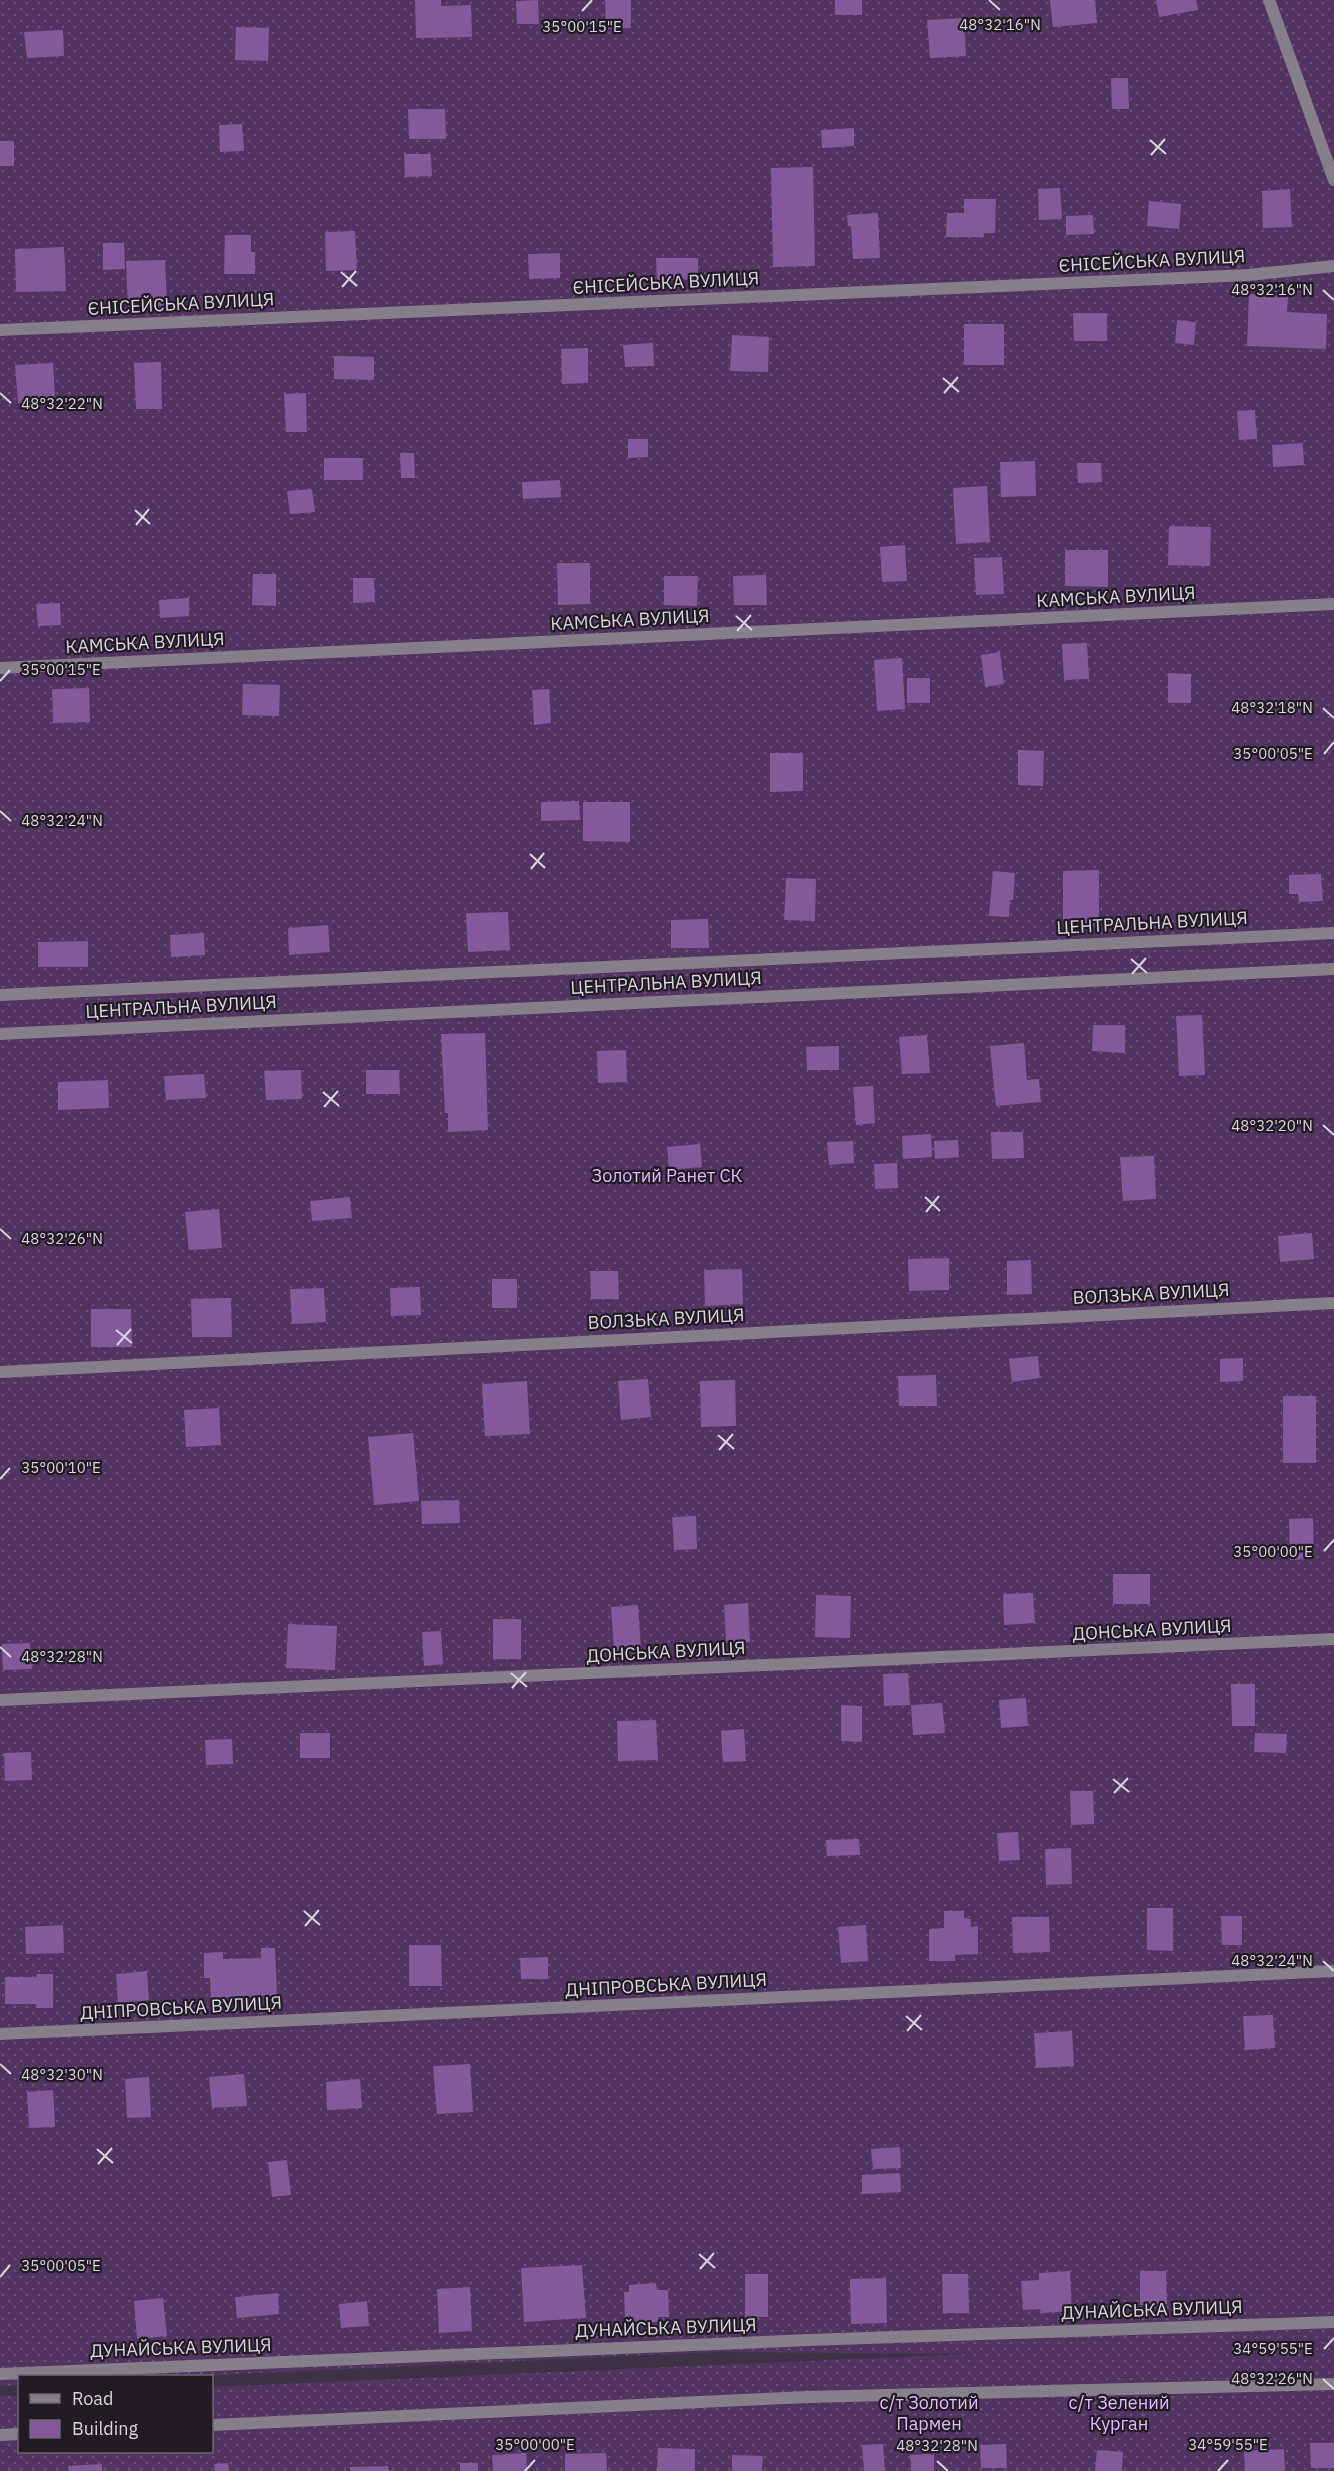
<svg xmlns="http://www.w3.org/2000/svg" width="1334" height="2471" viewBox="0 0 1334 2471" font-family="'IBM Plex Sans',sans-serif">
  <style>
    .grass { fill: url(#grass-dots) }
    .building { fill: #825a99 }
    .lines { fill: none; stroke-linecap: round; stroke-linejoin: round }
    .street { stroke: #847f88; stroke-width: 12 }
    .ticks { fill: none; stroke: #d9d3dd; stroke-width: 2 }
    .labels { text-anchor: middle; stroke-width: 4.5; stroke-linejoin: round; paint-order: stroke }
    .street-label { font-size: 18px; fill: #d9d3dd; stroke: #211c24 }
    .park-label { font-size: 18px; fill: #e4b8ff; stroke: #211c24 }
    .ticks-label { font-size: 15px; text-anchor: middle; fill: #d9d3dd; stroke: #211c24; stroke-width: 4.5; stroke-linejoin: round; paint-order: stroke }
  </style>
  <defs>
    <pattern id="grass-dots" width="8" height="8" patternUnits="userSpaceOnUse" patternTransform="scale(1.5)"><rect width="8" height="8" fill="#513560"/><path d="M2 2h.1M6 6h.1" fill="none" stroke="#695176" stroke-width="1.8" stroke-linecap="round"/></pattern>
  </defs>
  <rect width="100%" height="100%" fill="#3d3243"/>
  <!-- grass -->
  <path class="grass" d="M 0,0 L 1334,0 L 1334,2471 L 0,2471 L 0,2396 L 19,2395 L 20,2452 L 212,2452 L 212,2387 L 970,2354 L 717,2352 L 193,2376 L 20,2376 L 19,2385 L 0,2386 Z"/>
  <!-- building -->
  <path class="building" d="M 415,0 L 441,0 L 441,6 L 471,5 L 472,37 L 416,38 Z
    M 538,0 L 539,24 L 517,24 L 516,1 Z
    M 605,0 L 631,0 L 631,28 L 606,29 Z
    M 835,0 L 862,0 L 862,15 L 835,15 Z
    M 1050,0 L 1095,0 L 1097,23 L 1053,27 Z
    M 1156,0 L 1196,0 L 1198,10 L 1159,17 Z
    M 964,18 L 966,56 L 930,58 L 927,20 Z
    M 236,27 L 269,28 L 268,61 L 235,60 Z
    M 63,30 L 64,56 L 27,58 L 24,32 Z
    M 1111,78 L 1128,78 L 1129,109 L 1112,109 Z
    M 408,109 L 445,109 L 446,139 L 409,139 Z
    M 242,124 L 244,151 L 220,152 L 219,125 Z
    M 854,128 L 854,146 L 822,148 L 821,130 Z
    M 0,141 L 14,141 L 14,166 L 0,166 Z
    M 404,154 L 431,154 L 432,176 L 405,177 Z
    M 813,167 L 815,266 L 773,267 L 771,168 Z
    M 1060,188 L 1062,219 L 1039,220 L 1038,189 Z
    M 1290,189 L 1292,227 L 1263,228 L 1262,191 Z
    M 964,199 L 996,199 L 995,233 L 984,233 L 984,237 L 946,237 L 947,213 L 964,213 Z
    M 1149,201 L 1181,204 L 1179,229 L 1147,226 Z
    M 878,213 L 880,258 L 853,259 L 851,226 L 848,226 L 847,215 Z
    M 1093,215 L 1094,234 L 1066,235 L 1066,216 Z
    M 355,231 L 357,270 L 326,271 L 325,232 Z
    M 225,235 L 251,235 L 251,252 L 255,252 L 255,274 L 224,274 Z
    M 103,243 L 124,243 L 125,269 L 103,270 Z
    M 64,247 L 66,291 L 16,292 L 15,249 Z
    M 560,253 L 560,278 L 529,279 L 528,254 Z
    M 656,258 L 698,258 L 698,279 L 657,280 Z
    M 165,260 L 167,306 L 128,307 L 126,261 Z
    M 1249,294 L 1288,296 L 1287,312 L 1327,314 L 1326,349 L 1247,346 Z
    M 1073,313 L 1107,313 L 1107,341 L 1074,341 Z
    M 1177,320 L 1196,322 L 1194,345 L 1175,343 Z
    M 964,324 L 1004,324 L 1004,365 L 964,365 Z
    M 732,335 L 769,337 L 768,372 L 730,371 Z
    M 653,343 L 654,366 L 625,367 L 623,345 Z
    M 588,348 L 588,383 L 562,384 L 561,349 Z
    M 334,356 L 374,357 L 374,380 L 334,379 Z
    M 161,362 L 162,409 L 136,409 L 134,363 Z
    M 53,363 L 55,401 L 18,403 L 15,365 Z
    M 306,393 L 307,432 L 286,432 L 284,394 Z
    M 1255,410 L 1257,439 L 1239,440 L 1237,411 Z
    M 628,439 L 648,439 L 648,457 L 628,458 Z
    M 1303,443 L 1304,465 L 1273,467 L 1272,445 Z
    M 400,453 L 414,453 L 415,478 L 401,478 Z
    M 324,458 L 363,458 L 363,480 L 324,480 Z
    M 1035,461 L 1036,496 L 1001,497 L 1000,462 Z
    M 1077,463 L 1101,463 L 1102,482 L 1078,483 Z
    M 560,480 L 561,497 L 523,499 L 522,482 Z
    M 987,486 L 990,542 L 956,544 L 953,488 Z
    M 312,489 L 315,512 L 290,514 L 287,491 Z
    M 1169,526 L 1211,527 L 1210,566 L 1168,565 Z
    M 905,545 L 907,581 L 882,582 L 880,547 Z
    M 1065,550 L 1108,550 L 1108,587 L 1065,586 Z
    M 1002,557 L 1004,594 L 976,595 L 974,558 Z
    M 557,563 L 590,563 L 590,604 L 558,605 Z
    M 253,574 L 276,574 L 276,606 L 252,605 Z
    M 766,575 L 767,605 L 734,605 L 733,576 Z
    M 664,576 L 698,576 L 697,606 L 664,605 Z
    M 353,578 L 374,578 L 375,602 L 353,603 Z
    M 189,598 L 189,616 L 160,618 L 159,600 Z
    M 60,603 L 61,625 L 38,626 L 36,604 Z
    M 1087,643 L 1089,679 L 1064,680 L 1062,644 Z
    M 1000,652 L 1004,684 L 985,687 L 981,655 Z
    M 902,658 L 905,709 L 877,711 L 874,660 Z
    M 1168,673 L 1191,674 L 1191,703 L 1168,703 Z
    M 907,678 L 930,678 L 930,703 L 907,703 Z
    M 243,684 L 280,685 L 279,716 L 242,715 Z
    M 89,688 L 90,722 L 53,723 L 52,689 Z
    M 549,689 L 551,723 L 534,725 L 532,690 Z
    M 1018,750 L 1044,751 L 1043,786 L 1018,785 Z
    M 770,753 L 803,753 L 803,791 L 770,792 Z
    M 579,801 L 580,820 L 541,821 L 541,802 Z
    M 583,802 L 630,802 L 630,842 L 583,841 Z
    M 1099,870 L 1099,926 L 1063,927 L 1063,871 Z
    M 993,871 L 1015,873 L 1013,900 L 1010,900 L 1009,917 L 989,916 Z
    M 1321,874 L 1323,901 L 1299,902 L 1298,894 L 1289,894 L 1289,875 Z
    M 786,878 L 816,879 L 815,921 L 784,920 Z
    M 508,912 L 510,950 L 468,952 L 466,913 Z
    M 708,919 L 709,948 L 671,948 L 671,920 Z
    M 328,925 L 330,952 L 289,955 L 288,928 Z
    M 204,933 L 205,955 L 171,957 L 170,935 Z
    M 88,941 L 88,967 L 38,967 L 38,942 Z
    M 1202,1015 L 1205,1075 L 1179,1076 L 1176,1016 Z
    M 1093,1025 L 1125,1025 L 1125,1053 L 1092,1051 Z
    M 485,1033 L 488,1130 L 448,1132 L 448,1113 L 445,1113 L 441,1034 Z
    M 927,1035 L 930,1073 L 902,1074 L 899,1037 Z
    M 1024,1043 L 1027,1080 L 1039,1079 L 1041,1102 L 996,1106 L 990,1046 Z
    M 839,1046 L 839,1070 L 807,1070 L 806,1047 Z
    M 626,1050 L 627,1082 L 598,1083 L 597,1051 Z
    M 301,1070 L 302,1099 L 266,1100 L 264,1071 Z
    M 366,1070 L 399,1070 L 400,1094 L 366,1094 Z
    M 204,1074 L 206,1098 L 166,1100 L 164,1076 Z
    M 108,1080 L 109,1108 L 58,1110 L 58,1082 Z
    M 873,1086 L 875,1123 L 856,1125 L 853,1087 Z
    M 991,1132 L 1023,1132 L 1024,1158 L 992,1159 Z
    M 931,1134 L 932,1157 L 903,1159 L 902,1136 Z
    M 958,1140 L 959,1157 L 935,1159 L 934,1141 Z
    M 853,1141 L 854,1163 L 829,1165 L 827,1142 Z
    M 700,1144 L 702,1167 L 669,1170 L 667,1147 Z
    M 1154,1156 L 1156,1199 L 1123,1201 L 1120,1157 Z
    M 897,1163 L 898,1188 L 875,1189 L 874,1164 Z
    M 350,1197 L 352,1218 L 312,1221 L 310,1201 Z
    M 219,1209 L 222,1248 L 189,1250 L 185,1212 Z
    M 1312,1233 L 1314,1259 L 1280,1262 L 1278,1236 Z
    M 949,1258 L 949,1290 L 909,1291 L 908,1259 Z
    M 1031,1260 L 1032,1294 L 1007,1295 L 1007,1261 Z
    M 742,1269 L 743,1304 L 705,1306 L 704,1270 Z
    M 590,1271 L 618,1271 L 619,1299 L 591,1299 Z
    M 492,1279 L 517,1279 L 517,1308 L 492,1308 Z
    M 420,1287 L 421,1315 L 391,1316 L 390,1288 Z
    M 324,1288 L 326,1322 L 292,1324 L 290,1289 Z
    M 231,1298 L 232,1337 L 192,1337 L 191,1299 Z
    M 91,1309 L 131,1309 L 132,1347 L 91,1347 Z
    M 1038,1356 L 1040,1378 L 1012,1382 L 1009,1359 Z
    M 1243,1358 L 1243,1381 L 1220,1382 L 1220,1359 Z
    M 936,1375 L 937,1406 L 899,1406 L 898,1376 Z
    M 648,1379 L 651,1417 L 621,1420 L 618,1381 Z
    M 735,1380 L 736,1426 L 701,1427 L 700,1381 Z
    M 527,1381 L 530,1434 L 485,1436 L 482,1384 Z
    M 1283,1396 L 1316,1396 L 1316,1463 L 1283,1463 Z
    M 219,1408 L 221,1445 L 186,1447 L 184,1410 Z
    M 413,1433 L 419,1501 L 374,1505 L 368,1437 Z
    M 459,1500 L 460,1523 L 422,1524 L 421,1501 Z
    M 696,1516 L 697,1549 L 674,1550 L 672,1517 Z
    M 1313,1518 L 1314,1559 L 1290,1560 L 1289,1519 Z
    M 1113,1574 L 1150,1574 L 1150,1604 L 1113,1604 Z
    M 1033,1593 L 1035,1623 L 1004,1625 L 1003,1594 Z
    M 816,1595 L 851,1596 L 850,1638 L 815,1637 Z
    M 748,1603 L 750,1642 L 726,1643 L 724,1605 Z
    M 638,1605 L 641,1649 L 614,1651 L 611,1607 Z
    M 493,1619 L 521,1619 L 521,1659 L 493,1659 Z
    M 288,1624 L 337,1626 L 335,1670 L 286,1668 Z
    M 441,1631 L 443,1664 L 424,1666 L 422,1632 Z
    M 30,1643 L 32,1669 L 3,1670 L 2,1644 Z
    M 908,1673 L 910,1705 L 884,1706 L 883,1674 Z
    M 1231,1684 L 1255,1684 L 1255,1726 L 1232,1726 Z
    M 1026,1698 L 1028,1726 L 1001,1728 L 999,1700 Z
    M 942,1703 L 945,1733 L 913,1735 L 911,1705 Z
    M 841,1705 L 862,1706 L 862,1742 L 841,1741 Z
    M 656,1720 L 658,1760 L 618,1761 L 617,1721 Z
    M 744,1729 L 746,1761 L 723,1762 L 721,1731 Z
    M 300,1733 L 330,1733 L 330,1758 L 300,1758 Z
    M 1255,1733 L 1287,1734 L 1286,1753 L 1254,1752 Z
    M 232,1739 L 233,1764 L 206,1765 L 205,1740 Z
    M 31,1752 L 32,1780 L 5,1781 L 4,1753 Z
    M 1070,1791 L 1093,1791 L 1094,1824 L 1071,1825 Z
    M 1018,1832 L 1020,1860 L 999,1861 L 997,1833 Z
    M 859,1839 L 860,1855 L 827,1856 L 826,1840 Z
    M 1071,1848 L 1072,1884 L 1046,1885 L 1045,1849 Z
    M 1147,1908 L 1173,1908 L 1173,1951 L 1147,1950 Z
    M 944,1911 L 964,1911 L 964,1918 L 971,1919 L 971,1927 L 978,1926 L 978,1954 L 955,1955 L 955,1961 L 929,1961 L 929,1929 L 944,1928 Z
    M 1221,1916 L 1242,1916 L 1242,1945 L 1222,1945 Z
    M 1012,1917 L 1049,1917 L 1050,1952 L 1013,1953 Z
    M 63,1925 L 64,1953 L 26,1954 L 25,1927 Z
    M 866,1925 L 868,1961 L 841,1963 L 838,1927 Z
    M 409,1945 L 441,1945 L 442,1986 L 409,1986 Z
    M 261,1948 L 275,1948 L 277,1996 L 211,1998 L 210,1978 L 204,1978 L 204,1953 L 223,1952 L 223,1959 L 261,1958 Z
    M 548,1957 L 548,1979 L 521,1979 L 520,1958 Z
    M 147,1971 L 149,2000 L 118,2003 L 116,1974 Z
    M 37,1974 L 53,1974 L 53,2008 L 36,2008 L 36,2004 L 5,2004 L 5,1977 L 36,1977 Z
    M 1273,2015 L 1275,2048 L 1245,2050 L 1243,2016 Z
    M 1072,2031 L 1074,2066 L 1036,2068 L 1034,2033 Z
    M 470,2064 L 473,2112 L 437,2114 L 433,2066 Z
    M 244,2074 L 247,2106 L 212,2108 L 209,2077 Z
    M 149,2077 L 151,2117 L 127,2118 L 125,2079 Z
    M 360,2079 L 362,2108 L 327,2110 L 326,2082 Z
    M 53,2090 L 55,2127 L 29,2128 L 27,2092 Z
    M 900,2147 L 901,2168 L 873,2169 L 871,2149 Z
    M 287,2160 L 291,2195 L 272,2197 L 268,2162 Z
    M 900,2173 L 901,2192 L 862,2194 L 862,2175 Z
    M 582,2265 L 586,2318 L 524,2322 L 521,2268 Z
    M 1070,2271 L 1072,2311 L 1041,2313 L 1040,2309 L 1023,2310 L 1021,2281 L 1039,2280 L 1039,2273 Z
    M 1140,2271 L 1166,2271 L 1167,2304 L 1140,2305 Z
    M 745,2274 L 768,2274 L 768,2317 L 745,2317 Z
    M 942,2274 L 968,2274 L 969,2313 L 943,2313 Z
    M 886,2278 L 887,2323 L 851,2324 L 850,2279 Z
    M 656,2283 L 657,2290 L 668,2290 L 669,2317 L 658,2317 L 658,2322 L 631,2323 L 631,2319 L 625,2320 L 624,2292 L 629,2292 L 629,2285 Z
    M 470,2287 L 472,2331 L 439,2333 L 437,2289 Z
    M 278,2293 L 279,2314 L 237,2318 L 235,2297 Z
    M 163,2298 L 167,2336 L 137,2339 L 134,2301 Z
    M 367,2301 L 369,2326 L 341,2328 L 339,2304 Z
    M 1310,2443 L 1334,2443 L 1334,2468 L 1311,2468 Z
    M 883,2444 L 885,2471 L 864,2471 L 862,2445 Z
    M 1006,2444 L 1007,2468 L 981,2468 L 980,2445 Z
    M 658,2448 L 695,2449 L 695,2471 L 657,2471 Z
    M 1284,2449 L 1285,2471 L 1245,2471 L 1244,2451 Z
    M 1097,2450 L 1123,2452 L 1122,2471 L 1095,2471 Z
    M 526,2453 L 527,2471 L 493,2471 L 492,2455 Z
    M 606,2453 L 607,2471 L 565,2471 L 565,2454 Z
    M 934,2454 L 934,2471 L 911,2471 L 910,2455 Z
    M 732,2455 L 763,2456 L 762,2471 L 732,2471 Z
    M 228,2463 L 229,2471 L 215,2471 L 214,2464 Z
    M 460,2463 L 478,2463 L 478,2471 L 460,2471 Z
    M 102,2464 L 102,2471 L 69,2471 L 68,2466 Z
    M 388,2466 L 389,2471 L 350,2471 L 350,2467 Z"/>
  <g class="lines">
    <!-- street -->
    <path class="street" d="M 1269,0 L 1334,180
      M 0,330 L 1249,275 L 1334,266
      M 0,668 L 1334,604
      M 0,995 L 1334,933
      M 0,1034 L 1334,969
      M 0,1372 L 1334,1303
      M 0,1700 L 1334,1639
      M 0,2034 L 1334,1971
      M 0,2374 L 809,2340 L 1334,2322
      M 212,2425 L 807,2397 L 1334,2384
      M 0,2435 L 20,2434"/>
  </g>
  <!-- ticks -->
  <path class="ticks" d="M 989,0 L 1000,10M 582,11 L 592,0M 1150,140 L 1166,154M 1151,155 L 1165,139M 341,272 L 357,286M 342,287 L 356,271M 1323,290 L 1334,300M 943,378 L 959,392M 0,393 L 11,403M 944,393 L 958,377M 135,510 L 150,524M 136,525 L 149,509M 736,616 L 752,630M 737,631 L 751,615M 0,681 L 10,670M 1323,708 L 1334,718M 1324,754 L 1334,742M 0,811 L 11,821M 530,854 L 545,868M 531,869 L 544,853M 1131,959 L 1147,973M 1132,974 L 1146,958M 323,1092 L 339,1106M 324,1107 L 338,1091M 1323,1125 L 1334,1135M 925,1197 L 940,1211M 926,1212 L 939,1196M 0,1229 L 11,1239M 116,1330 L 132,1343M 117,1345 L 131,1329M 718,1435 L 734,1449M 719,1450 L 733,1434M 0,1479 L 10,1468M 1324,1551 L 1334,1540M 0,1647 L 11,1657M 511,1673 L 527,1687M 512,1688 L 526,1672M 1113,1779 L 1129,1792M 1114,1793 L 1128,1778M 304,1911 L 320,1925M 305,1926 L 319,1910M 1323,1961 L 1334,1971M 906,2016 L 922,2030M 907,2031 L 921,2015M 0,2064 L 11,2074M 97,2149 L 113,2163M 98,2164 L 112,2148M 699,2254 L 715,2268M 700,2269 L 714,2253M 0,2277 L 10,2265M 1324,2349 L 1334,2338M 1323,2379 L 1334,2389M 937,2461 L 948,2471M 525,2471 L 535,2460M 1218,2471 L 1228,2460"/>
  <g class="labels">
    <!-- street labels -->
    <g class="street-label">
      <text transform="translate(1152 261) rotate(-3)" y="6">ЄНІСЕЙСЬКА ВУЛИЦЯ</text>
      <text transform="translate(666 283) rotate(-3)" y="6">ЄНІСЕЙСЬКА ВУЛИЦЯ</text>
      <text transform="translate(181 304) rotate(-3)" y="6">ЄНІСЕЙСЬКА ВУЛИЦЯ</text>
      <text transform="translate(1116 597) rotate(-3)" y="6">КАМСЬКА ВУЛИЦЯ</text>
      <text transform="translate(630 620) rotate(-3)" y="6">КАМСЬКА ВУЛИЦЯ</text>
      <text transform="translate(145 643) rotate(-3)" y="6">КАМСЬКА ВУЛИЦЯ</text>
      <text transform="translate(1152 923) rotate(-3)" y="6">ЦЕНТРАЛЬНА ВУЛИЦЯ</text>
      <text transform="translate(666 983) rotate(-3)" y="6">ЦЕНТРАЛЬНА ВУЛИЦЯ</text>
      <text transform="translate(181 1007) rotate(-3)" y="6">ЦЕНТРАЛЬНА ВУЛИЦЯ</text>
      <text transform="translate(1151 1294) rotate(-3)" y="6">ВОЛЗЬКА ВУЛИЦЯ</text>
      <text transform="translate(666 1319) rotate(-3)" y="6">ВОЛЗЬКА ВУЛИЦЯ</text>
      <text transform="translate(1152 1630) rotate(-3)" y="6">ДОНСЬКА ВУЛИЦЯ</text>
      <text transform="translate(666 1652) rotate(-3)" y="6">ДОНСЬКА ВУЛИЦЯ</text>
      <text transform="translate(666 1985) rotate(-3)" y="6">ДНІПРОВСЬКА ВУЛИЦЯ</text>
      <text transform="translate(181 2008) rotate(-3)" y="6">ДНІПРОВСЬКА ВУЛИЦЯ</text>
      <text transform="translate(1152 2310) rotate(-2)" y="6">ДУНАЙСЬКА ВУЛИЦЯ</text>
      <text transform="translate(666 2328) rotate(-2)" y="6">ДУНАЙСЬКА ВУЛИЦЯ</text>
      <text transform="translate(181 2348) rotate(-2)" y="6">ДУНАЙСЬКА ВУЛИЦЯ</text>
    </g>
    <!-- park labels -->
    <g class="park-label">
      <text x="667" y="1182">Золотий Ранет СК</text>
      <text x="929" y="2409">с/т Золотий<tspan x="929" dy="21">Пармен</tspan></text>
      <text x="1119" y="2409">с/т Зелений<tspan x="1119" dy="21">Курган</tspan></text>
    </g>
  </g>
  <g class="ticks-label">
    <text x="1000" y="30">48°32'16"N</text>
    <text x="582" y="32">35°00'15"E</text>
    <text x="1272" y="295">48°32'16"N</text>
    <text x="62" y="409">48°32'22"N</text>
    <text x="61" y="675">35°00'15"E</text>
    <text x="1272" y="713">48°32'18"N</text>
    <text x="1273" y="759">35°00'05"E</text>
    <text x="62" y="826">48°32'24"N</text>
    <text x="1272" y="1131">48°32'20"N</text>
    <text x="62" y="1244">48°32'26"N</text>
    <text x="61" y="1473">35°00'10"E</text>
    <text x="1273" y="1557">35°00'00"E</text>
    <text x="62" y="1662">48°32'28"N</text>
    <text x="1272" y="1966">48°32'24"N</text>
    <text x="62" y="2080">48°32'30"N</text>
    <text x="61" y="2271">35°00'05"E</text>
    <text x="1273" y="2354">34°59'55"E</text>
    <text x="1272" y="2384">48°32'26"N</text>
    <text x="535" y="2450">35°00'00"E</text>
    <text x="1228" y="2450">34°59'55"E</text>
    <text x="937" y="2451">48°32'28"N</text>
  </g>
  <!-- legend -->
  <rect x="18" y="2375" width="195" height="78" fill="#211c24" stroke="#6b656e" stroke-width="1.5"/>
  <rect x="30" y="2394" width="30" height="9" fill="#847f88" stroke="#6b656e" stroke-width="1.5"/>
  <text x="72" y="2405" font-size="18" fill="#d9d3dd">Road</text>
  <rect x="30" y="2420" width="30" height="18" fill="#825a99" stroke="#6b656e" stroke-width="1.5"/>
  <text x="72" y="2435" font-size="18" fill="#d9d3dd">Building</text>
</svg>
